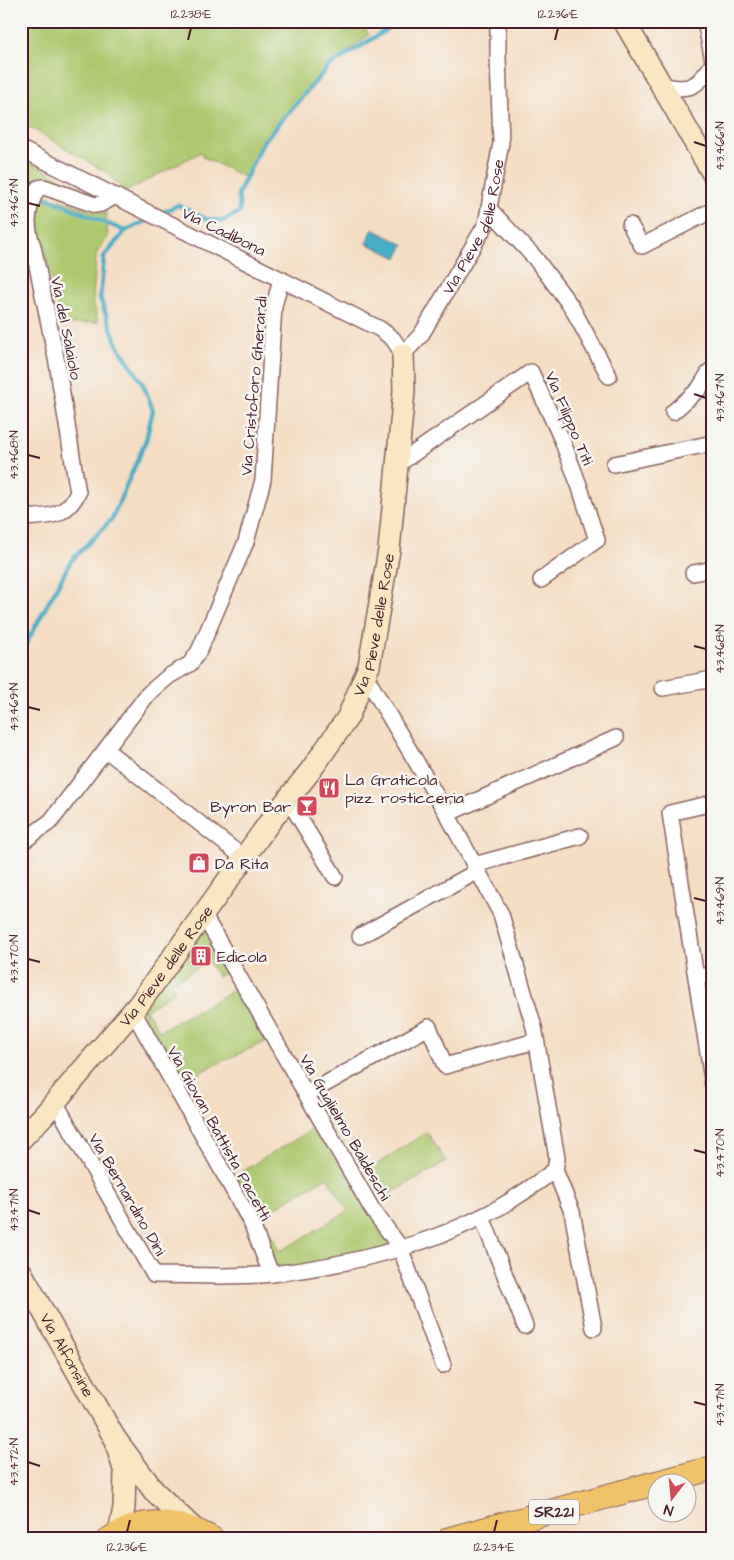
<svg xmlns="http://www.w3.org/2000/svg" width="734" height="1560" viewBox="0 0 734 1560" font-family="'Architects Daughter',sans-serif">
  <style>
    .green { fill: #adc86e; stroke: #7c744c; fill-rule: evenodd }
    .water { fill: #46acc6; stroke: #486678 }
    .lines { fill: none; stroke-linecap: round; stroke-linejoin: round }
    .stream { stroke: #46acc6; stroke-width: 4.5 }
    .street-casing { stroke: #866260; stroke-width: 18 }
    .secondary-casing { stroke: #866260; stroke-width: 24 }
    .primary-casing { stroke: #866260; stroke-width: 26 }
    .street { stroke: #fff; stroke-width: 15 }
    .secondary { stroke: #f9e7c3; stroke-width: 21 }
    .primary { stroke: #f1c369; stroke-width: 24 }
    .ticks { fill: none; stroke: #4a1f2b; stroke-width: 2 }
    .labels { text-anchor: middle; stroke-width: 5; stroke-linejoin: round; paint-order: stroke }
    .shield { fill: #f6f6f2; stroke: #7e6067; stroke-width: 1 }
    .shield-label { font-size: 15px; font-weight: bold; fill: #4a1f2b }
    .street-label { font-size: 16px; fill: #4a1f2b; stroke: #f6f6f2 }
    .poi-label { font-size: 16px; fill: #4a1f2b; stroke: #f6f6f2; text-anchor: start }
    .neatline { fill: none; stroke: #4a1f2b; stroke-width: 2 }
    .ticks-label { font-size: 12px; text-anchor: middle; fill: #4a1f2b }
  </style>
  <rect width="100%" height="100%" fill="#f6f6f2"/>
  <filter id="ink" filterUnits="userSpaceOnUse"><feTurbulence type="fractalNoise" baseFrequency=".02" numOctaves="2"/><feDisplacementMap in="SourceGraphic" scale="10" xChannelSelector="R" yChannelSelector="G"/><feConvolveMatrix kernelMatrix="1 2 1 2 8 2 1 2 1" color-interpolation-filters="sRGB"/></filter>
  <filter id="wash" filterUnits="userSpaceOnUse"><feTurbulence type="fractalNoise" baseFrequency=".0096" numOctaves="4" result="noise"/><feDisplacementMap in="SourceGraphic" scale="20" xChannelSelector="R" yChannelSelector="G"/><feGaussianBlur stdDeviation="1.12" result="paint"/><feColorMatrix in="noise" values="0 0 0 0 0 0 0 0 0 0 0 0 0 0 0 0 0 1.4 0 .05"/><feComposite in="paint" operator="in"/></filter>
  <g filter="url(#wash)">
    <rect width="100%" height="100%" fill="#f4ddc3"/>
    <!-- green -->
    <path class="green" d="M 21,21 L 361,21 L 369,35 L 328,67 L 263,142 L 246,178 L 203,157 L 201,152 L 125,192 L 106,172 L 35,130 L 29,127 L 21,130 Z
      M 21,158 L 95,196 L 94,199 L 21,174 Z
      M 44,195 L 96,212 L 106,213 L 108,237 L 96,254 L 93,300 L 98,322 L 61,325 L 37,214 L 39,204 Z
      M 203,914 L 233,967 L 218,977 L 208,962 L 171,983 L 175,991 L 146,1010 L 160,1031 L 243,985 L 274,1038 L 210,1067 L 175,1087 L 139,1004 Z
      M 317,1127 L 400,1247 L 271,1274 L 228,1182 L 260,1160 ZM 327,1177 L 348,1211 L 281,1251 L 261,1216 Z
      M 427,1132 L 446,1162 L 388,1195 L 371,1168 Z"/>
    <!-- water -->
    <path class="water" d="M 373,229 L 404,245 L 397,258 L 366,243 Z"/>
    <g class="lines">
      <!-- stream -->
      <path class="stream" d="M 21,186 L 31,190
        M 43,196 L 125,231
        M 158,215 L 178,205 L 206,219 L 223,221 L 240,212 L 238,194 L 263,142 L 328,67 L 383,32 L 395,21
        M 21,653 L 71,561 L 112,519 L 146,440 L 153,410 L 143,384 L 117,344 L 100,298 L 104,257 L 125,231 L 151,218"/>
    </g>
  </g>
  <g filter="url(#ink)">
    <g class="lines">
      <!-- street casing -->
      <g class="street-casing">
        <g id="street">
          <path d="M 705,21 L 713,60"/>
          <path d="M 662,85 C 690,92 697,87 713,64"/>
          <path id="s1" d="M 21,149 L 380,329 L 393,339 L 403,354 L 421,335 L 486,224 L 501,143 L 498,58 L 498,21"/>
          <path d="M 490,210 L 535,258 L 571,306 L 609,376"/>
          <path d="M 630,225 L 642,246 L 713,210"/>
          <path d="M 673,412 L 699,389 L 710,371 L 713,370"/>
          <path d="M 614,464 L 713,443"/>
          <path d="M 397,465 L 531,372 L 562,440 L 579,485 L 597,540 L 541,580"/>
          <path d="M 21,518 C 48,516 64,519 78,493 L 57,363 L 33,246 C 25,226 27,206 38,188 L 44,187 L 95,205 L 101,204 L 116,196"/>
          <path d="M 693,573 L 713,569"/>
          <path d="M 365,675 L 447,814 L 501,914 L 534,1027 L 557,1158 L 555,1170"/>
          <path d="M 663,688 L 713,679"/>
          <path d="M 106,750 L 244,858"/>
          <path d="M 288,799 L 335,877"/>
          <path d="M 713,803 L 670,813 L 713,1085"/>
          <path d="M 447,814 L 616,738"/>
          <path d="M 21,843 L 51,821 L 148,694 L 169,676 L 190,664 L 199,651 L 246,542 L 263,480 L 274,306 L 281,279"/>
          <path d="M 474,865 L 580,836"/>
          <path d="M 203,914 L 372,1209 L 400,1247 L 443,1365"/>
          <path d="M 360,936 L 478,871"/>
          <path d="M 697,977 L 713,975"/>
          <path d="M 133,1011 L 251,1222 L 271,1274"/>
          <path d="M 307,1094 L 429,1027 L 445,1066 L 536,1041"/>
          <path d="M 55,1102 L 154,1275 C 192,1275 235,1278 272,1274 C 342,1266 419,1248 481,1217 C 507,1205 532,1187 555,1170"/>
          <path d="M 555,1170 L 572,1212 L 594,1328"/>
          <path d="M 482,1217 L 525,1326"/>
        </g>
      </g>
      <!-- secondary casing -->
      <g class="secondary-casing">
        <g id="secondary">
          <path d="M 624,21 L 713,174"/>
          <path id="s2" d="M 21,1139 L 44,1115 L 139,1004 L 269,823 L 311,770 L 348,717 L 369,666 L 389,550 L 404,391 L 403,354"/>
          <path id="s3" d="M 21,1272 L 114,1437 L 154,1491 L 195,1530"/>
          <path d="M 117,1447 L 125,1472 L 124,1508 L 119,1533"/>
        </g>
      </g>
      <!-- primary casing -->
      <g class="primary-casing">
        <path id="primary" d="M 660,1482 L 713,1468
          M 110,1539 C 144,1516 178,1520 212,1539
          M 450,1539 L 656,1483"/>
      </g>
      <!-- street -->
      <use href="#street" class="street"/>
      <!-- secondary -->
      <use href="#secondary" class="secondary"/>
      <!-- primary -->
      <use href="#primary" class="primary"/>
    </g>
  </g>
  <!-- ticks -->
  <path class="ticks" d="M 188,40 L 191,28M 555,40 L 558,28M 694,142 L 706,146M 28,203 L 40,206M 694,394 L 706,398M 28,455 L 40,458M 694,646 L 706,649M 28,707 L 40,710M 694,898 L 706,901M 28,959 L 40,962M 694,1150 L 706,1153M 28,1210 L 40,1214M 694,1402 L 706,1405M 28,1462 L 40,1466M 127,1532 L 130,1520M 494,1532 L 497,1520"/>
  <!-- icons -->
  <defs>
    <g id="restaurant-square" transform="scale(1.125)"><rect x="-9" y="-9" width="18" height="18" rx="4" fill="#d1495b" stroke="#f6f6f2"/><path d="M-5-6h1v4h1v-4h1v4h1v-4h1v5L-1.5 .5V6h-2V.5L-5-1ZM5-6V6H3V1.5H1.5Q1.5-4 5-6Z" fill="#fff"/></g>
    <g id="bar-square" transform="scale(1.125)"><rect x="-9" y="-9" width="18" height="18" rx="4" fill="#d1495b" stroke="#f6f6f2"/><path d="M-6-5H6L.8 .8V4.5H3.5V6h-7V4.5H-.8V.8Z" fill="#fff"/></g>
    <g id="shop-square" transform="scale(1.125)"><rect x="-9" y="-9" width="18" height="18" rx="4" fill="#d1495b" stroke="#f6f6f2"/><path d="M-5-2.5h2.3a2.7 3.5 0 0 1 5.4 0H5L5.5 6h-11ZM-1.5-2.5h3a1.5 2.3 0 0 0-3 0Z" fill="#fff"/></g>
    <g id="building-square" transform="scale(1.125)"><rect x="-9" y="-9" width="18" height="18" rx="4" fill="#d1495b" stroke="#f6f6f2"/><path d="M-4-6H4V6H1V3H-1V6H-4ZM-2.5-4.3h1.7v1.8h-1.7ZM.8-4.3h1.7v1.8H.8ZM-2.5-1h1.7V.8h-1.7ZM.8-1h1.7V.8H.8Z" fill="#fff"/></g>
  </defs>
  <g fill-rule="evenodd">
    <use href="#restaurant-square" x="329" y="788"/>
    <use href="#bar-square" x="307" y="806"/>
    <use href="#shop-square" x="199" y="863"/>
    <use href="#building-square" x="201" y="956"/>
  </g>
  <g class="labels">
    <!-- shield labels -->
    <rect class="shield" x="529" y="1499.5" width="50" height="25" rx="4"/>
    <g class="shield-label">
      <text x="554" y="1517">SR221</text>
    </g>
    <!-- street labels -->
    <g class="street-label">
      <text dy="6" stroke="none"><textPath href="#s1" startOffset="584">Via Pieve delle Rose</textPath></text>
      <text transform="translate(224 231) rotate(26)" y="6">Via Cadibona</text>
      <text transform="translate(67 328) rotate(79)" y="6">Via del Salaiolo</text>
      <text transform="translate(253 386) rotate(-85)" y="6">Via Cristoforo Gherardi</text>
      <text transform="translate(570 418) rotate(67)" y="6">Via Filippo Titi</text>
      <text dy="6" stroke="none"><textPath href="#s2" startOffset="631">Via Pieve delle Rose</textPath></text>
      <text dy="6" stroke="none"><textPath href="#s2" startOffset="226">Via Pieve delle Rose</textPath></text>
      <text transform="translate(346 1127) rotate(60)" y="6">Via Guglielmo Baldeschi</text>
      <text transform="translate(220 1133) rotate(61)" y="6">Via Giovan Battista Pacetti</text>
      <text transform="translate(128 1194) rotate(60)" y="6">Via Bernardino Dini</text>
      <text dy="6" stroke="none"><textPath href="#s3" startOffset="95">Via Alfonsine</textPath></text>
    </g>
    <!-- poi labels -->
    <g class="poi-label">
      <text x="345" y="785">La Graticola<tspan x="345" dy="18">pizz. rosticceria</tspan></text>
      <text x="291" y="812" text-anchor="end">Byron Bar</text>
      <text x="215" y="869">Da Rita</text>
      <text x="217" y="962">Edicola</text>
    </g>
  </g>
  <!-- margin -->
  <rect width="734" height="1560" fill="none" stroke="#f6f6f2" stroke-width="55"/>
  <!-- north arrow -->
  <g transform="translate(672 1498) rotate(196)"><circle r="24" fill="#f6f6f2" stroke="#b1a0a2"/>
  <path d="M0-4L9 19L0 12L-9 19Z" fill="#d1495b"/>
  <text y="-8" font-size="14" font-weight="bold" text-anchor="middle" fill="#4a1f2b">N</text>
  </g>
  <rect x="28" y="28" width="678" height="1504" class="neatline"/>
  <g class="ticks-label">
    <text x="191" y="18">12.238°E</text>
    <text x="558" y="18">12.236°E</text>
    <text transform="translate(720 146) rotate(-90)" y="4">43.466°N</text>
    <text transform="translate(14 203) rotate(-90)" y="4">43.467°N</text>
    <text transform="translate(720 398) rotate(-90)" y="4">43.467°N</text>
    <text transform="translate(14 455) rotate(-90)" y="4">43.468°N</text>
    <text transform="translate(720 649) rotate(-90)" y="4">43.468°N</text>
    <text transform="translate(14 707) rotate(-90)" y="4">43.469°N</text>
    <text transform="translate(720 901) rotate(-90)" y="4">43.469°N</text>
    <text transform="translate(14 959) rotate(-90)" y="4">43.470°N</text>
    <text transform="translate(720 1153) rotate(-90)" y="4">43.470°N</text>
    <text transform="translate(14 1210) rotate(-90)" y="4">43.471°N</text>
    <text transform="translate(720 1405) rotate(-90)" y="4">43.471°N</text>
    <text transform="translate(14 1462) rotate(-90)" y="4">43.472°N</text>
    <text x="127" y="1551">12.236°E</text>
    <text x="494" y="1551">12.234°E</text>
  </g>
</svg>
